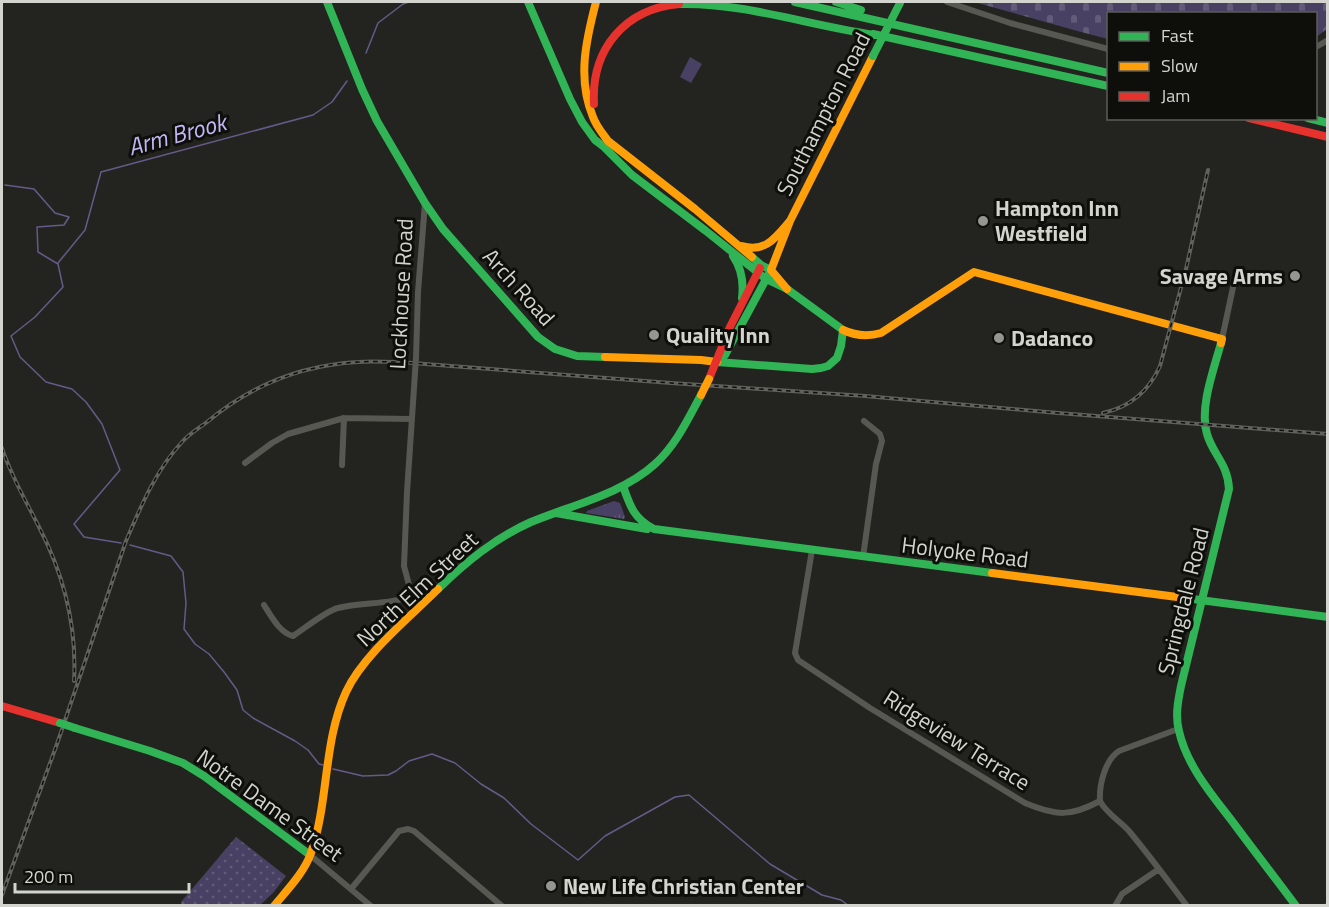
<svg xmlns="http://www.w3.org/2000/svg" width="1329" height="907" viewBox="0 0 1329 907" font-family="'Titillium Web',sans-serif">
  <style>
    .grass { fill: url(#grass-dots) }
    .cemetery { fill: url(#cemetery-stones) }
    .park { fill: url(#park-tufts) }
    .pitch { fill: #494163 }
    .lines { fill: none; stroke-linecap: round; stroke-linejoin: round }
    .stream { stroke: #655a89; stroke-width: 1.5 }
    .street { stroke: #565851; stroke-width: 6 }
    .fast { stroke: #30b455; stroke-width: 8 }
    .slow { stroke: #ff9f0a; stroke-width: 8 }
    .jam { stroke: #e5322d; stroke-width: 8 }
    .rail-casing { stroke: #60615c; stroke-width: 4 }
    .rail { stroke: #0e0f0a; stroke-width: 1.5; stroke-dasharray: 4.5; stroke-linecap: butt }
    .street-bridge { stroke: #565851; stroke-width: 6 }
    .fast-bridge { stroke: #30b455; stroke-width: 8 }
    .slow-bridge { stroke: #ff9f0a; stroke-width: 8 }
    .poi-dot { fill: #959690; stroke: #0e0f0a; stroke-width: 2 }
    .labels { text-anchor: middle; stroke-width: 6; stroke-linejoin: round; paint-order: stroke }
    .street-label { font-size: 22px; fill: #d2d4cd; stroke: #0e0f0a }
    .poi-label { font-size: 22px; font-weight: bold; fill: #d2d4cd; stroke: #0e0f0a; text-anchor: start }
    .water-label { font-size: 24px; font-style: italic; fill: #c3b6f6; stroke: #0e0f0a }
  </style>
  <defs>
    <pattern id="grass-dots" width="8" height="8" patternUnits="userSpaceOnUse" patternTransform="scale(1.5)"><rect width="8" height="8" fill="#494163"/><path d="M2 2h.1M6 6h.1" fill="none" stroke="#625c78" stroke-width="1.8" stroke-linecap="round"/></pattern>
    <pattern id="cemetery-stones" width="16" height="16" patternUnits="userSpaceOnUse" patternTransform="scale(1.5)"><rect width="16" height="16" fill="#494163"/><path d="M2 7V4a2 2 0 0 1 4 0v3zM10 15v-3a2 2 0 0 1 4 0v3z" fill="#625c78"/></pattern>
    <pattern id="park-tufts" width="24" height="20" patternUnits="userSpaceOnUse" patternTransform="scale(1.5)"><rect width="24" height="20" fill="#494163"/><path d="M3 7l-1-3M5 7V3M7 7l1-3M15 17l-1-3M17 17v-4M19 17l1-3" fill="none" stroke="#625c78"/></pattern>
  </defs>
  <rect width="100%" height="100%" fill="#23241f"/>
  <!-- grass -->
  <path class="grass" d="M 236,837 L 286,876 L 273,893 L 260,905 L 181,905 L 181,902 Z"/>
  <!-- cemetery -->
  <path class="cemetery" d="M 974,2 L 1327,2 L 1327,29 L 1316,37 L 1316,14 L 1108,14 L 1108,39 L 1081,32 Z"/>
  <!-- park -->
  <path class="park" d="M 614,501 L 620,503 L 625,517 L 624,519 L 586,513 L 587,511 Z"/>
  <!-- pitch -->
  <path class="pitch" d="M 690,57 L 702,64 L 691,83 L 680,77 Z"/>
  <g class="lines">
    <!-- stream -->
    <path class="stream" d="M 366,53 L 378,23 L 403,4 L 409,2
      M 5,185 L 34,189 L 55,213 L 69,217 L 64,225 L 37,227 L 38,252 L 58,264 L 63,287 L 35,317 L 11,336 L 20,357 L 46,382 L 72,389 L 86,402 L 102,424 L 120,470 L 74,524 L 84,537 L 121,543
      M 58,263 L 85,230 L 101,172 L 313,115 L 332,102 L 347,81
      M 130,545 L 171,556 L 183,572 L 186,603 L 184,629 L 195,644 L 209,654 L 224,672 L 237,690 L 243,710 L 253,718 L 295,741 L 308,750 L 319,764 L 323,765
      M 333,769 L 363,776 L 388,775 L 396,771 L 409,761 L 432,754 L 455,763 L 481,784 L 504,798 L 531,824 L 578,860 L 605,836 L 675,797 L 689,795 L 770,864 L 822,895 L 841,900 L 849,906"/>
    <!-- street -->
    <path class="street" d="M 947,2 L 1010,23 L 1108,49
      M 1316,47 L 1328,40
      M 1222,339 L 1235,278
      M 416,358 L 418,292 L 425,203
      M 415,373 L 407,492 L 404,566 L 409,585 L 420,607
      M 245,463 L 272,443 L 288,434 L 344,418 L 411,419
      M 342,465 L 344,418
      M 812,550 L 795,653 L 798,660 L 870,708 L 1025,803 C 1056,816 1070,817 1100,801 C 1099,785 1105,760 1119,751 L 1178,729
      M 863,557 L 876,464 L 882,441 L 880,434 L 864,421
      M 264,605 C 271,616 280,633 293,636 C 305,628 326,611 338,608 C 363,601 391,606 414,594
      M 1100,801 C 1106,813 1120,821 1129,831 C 1149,855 1168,881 1187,906
      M 310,855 L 371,906
      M 351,889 L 399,831 L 408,829 L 414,831 L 502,906
      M 1115,906 L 1122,894 L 1159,869
      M 1327,906 L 1328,905"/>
    <!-- fast -->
    <path class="fast" d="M 327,2 L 362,89 L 377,121 L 425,203 L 443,229 L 538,337 L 555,349 L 577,356 L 605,357
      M 528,2 L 570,99 L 582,122 L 595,140 L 603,146 L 632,175 L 706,231 L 766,279
      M 795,2 L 1108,73
      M 836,2 L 861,10
      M 679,4 C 741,2 812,26 875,35
      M 873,34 L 1108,86
      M 1308,118 L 1328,123
      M 733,256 C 742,269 744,282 742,298
      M 1221,343 C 1214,369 1199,408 1207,434 C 1213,455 1228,464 1229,489 L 1181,686 C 1178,701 1175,716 1179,731 C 1187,767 1214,797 1235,825 C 1255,852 1276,879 1296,906
      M 717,362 L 812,369 L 821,368 L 828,366 L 837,358 L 841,346 L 843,330 L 787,289 L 766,279
      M 717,362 L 725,355 L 771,270 L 761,265 L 752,257
      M 623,486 C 630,506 634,519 654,529 L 992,573
      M 556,513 L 647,529
      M 438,589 C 466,562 495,538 531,522 C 572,505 622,494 655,464 C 676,445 688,419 701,395
      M 1185,598 L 1328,617
      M 75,728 L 150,751 L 183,763 L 204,776 L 310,855"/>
    <!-- slow -->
    <path class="slow" d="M 596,2 C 586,40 577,79 593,117 C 596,126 603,134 608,141 L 695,209 L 752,257
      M 742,246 C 766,253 776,237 790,221
      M 787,289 L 771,270 L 790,221 L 873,56
      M 843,330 C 856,336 867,337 881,333 L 974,272 L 1222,339 L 1221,343
      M 605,357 L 701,360 L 717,362
      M 992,573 L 1185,598
      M 274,906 C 287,890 304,873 311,853 C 329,801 323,742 346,692 C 363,655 409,618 438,589"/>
    <!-- jam -->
    <path class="jam" d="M 594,104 C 591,50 624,9 679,4
      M 1249,118 L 1328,137
      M 709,379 L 730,327 L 760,268
      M 2,706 L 60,723"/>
    <!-- rail casing -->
    <g class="rail-casing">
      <path id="rail" d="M 1103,413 C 1130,407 1149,391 1160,366 L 1186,269 L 1208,170
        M 2,448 C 11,476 26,501 39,527 C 64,575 77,627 74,681
        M 2,895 L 57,744 L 126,541 C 141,506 156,470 182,442 C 189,434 199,428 207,422 C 250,386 302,365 358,362 C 371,361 385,362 399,362 L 671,383 L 865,396 L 1058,413 L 1328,434"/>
    </g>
    <!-- rail -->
    <use href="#rail" class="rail"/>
    <!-- street-bridge -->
    <path class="street-bridge" d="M 415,373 L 416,358"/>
    <!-- fast-bridge -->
    <path class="fast-bridge" d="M 873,56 L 900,3
      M 60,723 L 75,728"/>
    <!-- slow-bridge -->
    <path class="slow-bridge" d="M 701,395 L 709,379"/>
  </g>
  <!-- markers -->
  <g class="poi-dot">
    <circle cx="983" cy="221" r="6"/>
    <circle cx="1295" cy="276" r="6"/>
    <circle cx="654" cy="335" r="6"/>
    <circle cx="999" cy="338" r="6"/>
    <circle cx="551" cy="886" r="6"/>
  </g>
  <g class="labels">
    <!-- street labels -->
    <g class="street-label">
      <text transform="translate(823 114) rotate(-63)" y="8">Southampton Road</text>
      <text transform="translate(519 287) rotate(48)" y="8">Arch Road</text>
      <text transform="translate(401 294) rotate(-87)" y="8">Lockhouse Road</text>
      <text transform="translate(965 552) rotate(7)" y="8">Holyoke Road</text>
      <text transform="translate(417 589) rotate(-43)" y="8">North Elm Street</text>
      <text transform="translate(1183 601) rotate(-76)" y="8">Springdale Road</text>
      <text transform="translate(957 740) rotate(32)" y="8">Ridgeview Terrace</text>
      <text transform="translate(270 805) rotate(36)" y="8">Notre Dame Street</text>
    </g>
    <!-- poi labels -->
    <g class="poi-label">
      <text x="995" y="216">Hampton Inn<tspan x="995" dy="25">Westfield</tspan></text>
      <text x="1283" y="284" text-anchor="end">Savage Arms</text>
      <text x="666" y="343">Quality Inn</text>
      <text x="1011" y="346">Dadanco</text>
      <text x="563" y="894">New Life Christian Center</text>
    </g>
    <!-- water labels -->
    <g class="water-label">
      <text transform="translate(177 135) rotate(-15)" y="8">Arm Brook</text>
    </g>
  </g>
  <!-- border -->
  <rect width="1329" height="907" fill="none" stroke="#d2d4cd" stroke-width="6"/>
  <!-- legend -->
  <rect x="1107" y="12" width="210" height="108" fill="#0e0f0a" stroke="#5c5e58" stroke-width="1.5"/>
  <rect x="1119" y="32" width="30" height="9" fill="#30b455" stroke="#5c5e58" stroke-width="1.5"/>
  <text x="1161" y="42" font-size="18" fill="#d2d4cd">Fast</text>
  <rect x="1119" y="62" width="30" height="9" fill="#ff9f0a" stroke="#5c5e58" stroke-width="1.5"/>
  <text x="1161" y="72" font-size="18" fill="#d2d4cd">Slow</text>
  <rect x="1119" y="92" width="30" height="9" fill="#e5322d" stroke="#5c5e58" stroke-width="1.5"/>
  <text x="1161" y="102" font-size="18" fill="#d2d4cd">Jam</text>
  <!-- scale -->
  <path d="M15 883v9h174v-9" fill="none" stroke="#d2d4cd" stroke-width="3"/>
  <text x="24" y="883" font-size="18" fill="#d2d4cd" stroke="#0e0f0a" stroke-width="4.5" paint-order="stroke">200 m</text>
</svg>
